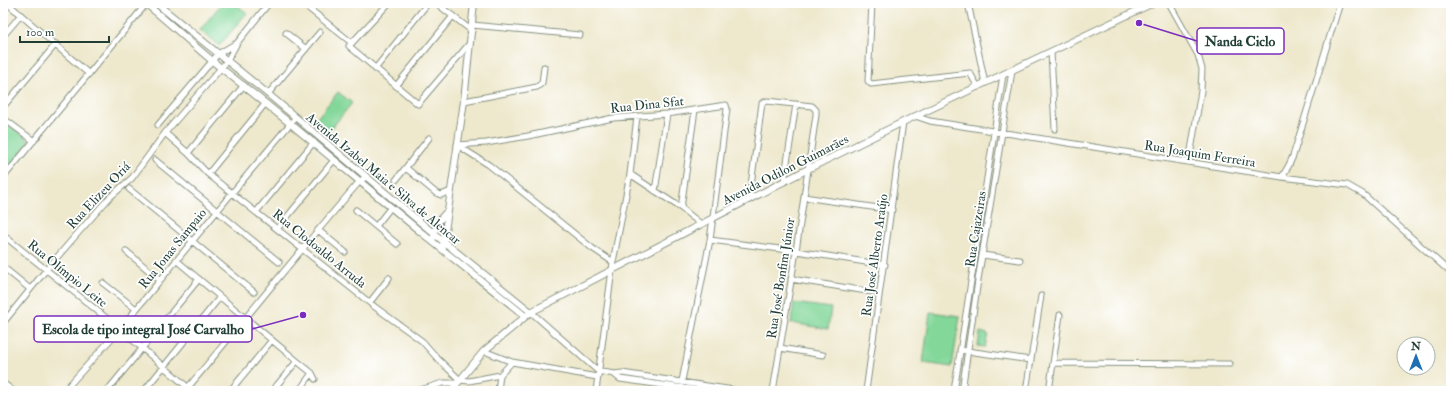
<svg xmlns="http://www.w3.org/2000/svg" width="1454" height="394" viewBox="0 0 1454 394" font-family="'IM FELL Double Pica',serif">
  <style>
    .green { fill: #82d799; stroke: #508a66 }
    .lines { fill: none; stroke-linecap: round; stroke-linejoin: round }
    .minor-casing { stroke: #869280; stroke-width: 7 }
    .tertiary-casing { stroke: #869280; stroke-width: 8 }
    .minor { stroke: #fff; stroke-width: 5 }
    .tertiary { stroke: #fff; stroke-width: 6 }
    .labels { text-anchor: middle; stroke-width: 3.5; stroke-linejoin: round; paint-order: stroke }
    .street-label { font-size: 13px; fill: #1f3d34; stroke: #fff }
    .leader { fill: none; stroke: #7b2cbf; stroke-width: 1.5 }
    .callout-dot { fill: #7b2cbf; stroke: #fff; stroke-width: 1.5 }
    .callout { fill: #fff; stroke: #7b2cbf; stroke-width: 1.5 }
    .callout-label { font-size: 14px; text-anchor: middle; font-weight: bold; fill: #1f3d34 }
  </style>
  <rect width="100%" height="100%" fill="#fff"/>
  <filter id="ink" filterUnits="userSpaceOnUse"><feTurbulence type="fractalNoise" baseFrequency=".025" numOctaves="2"/><feDisplacementMap in="SourceGraphic" scale="8" xChannelSelector="R" yChannelSelector="G"/><feConvolveMatrix kernelMatrix="1 2 1 2 8 2 1 2 1" color-interpolation-filters="sRGB"/></filter>
  <filter id="wash" filterUnits="userSpaceOnUse"><feTurbulence type="fractalNoise" baseFrequency=".012" numOctaves="4" result="noise"/><feDisplacementMap in="SourceGraphic" scale="16" xChannelSelector="R" yChannelSelector="G"/><feGaussianBlur stdDeviation="0.9" result="paint"/><feColorMatrix in="noise" values="0 0 0 0 0 0 0 0 0 0 0 0 0 0 0 0 0 1.4 0 .05"/><feComposite in="paint" operator="in"/></filter>
  <g filter="url(#wash)">
    <rect width="100%" height="100%" fill="#eee8cc"/>
    <!-- green -->
    <path class="green" d="M 222,3 L 234,3 L 247,13 L 219,46 L 200,30 Z
      M 338,92 L 352,103 L 327,134 L 313,123 Z
      M 3,121 L 28,139 L 29,143 L 3,175 Z
      M 794,303 L 831,308 L 828,329 L 791,323 Z
      M 930,312 L 960,316 L 952,367 L 923,363 Z
      M 980,332 L 988,334 L 985,347 L 978,346 Z"/>
  </g>
  <g filter="url(#ink)">
    <g class="lines">
      <!-- minor casing -->
      <g class="minor-casing">
        <path id="minor" d="M 7,3 L 89,74
          M 302,3 L 352,43
          M 389,3 L 349,46 L 418,104 L 470,43
          M 436,3 L 472,31
          M 872,3 L 868,81 L 871,84 L 970,73 L 978,87
          M 968,3 L 985,83
          M 1169,3 L 1198,55 L 1202,69 L 1201,91 L 1189,162
          M 472,25 L 580,35
          M 286,33 L 306,49
          M 3,36 L 21,15
          M 1051,52 L 1055,129
          M 375,69 L 428,3
          M 396,86 L 453,16
          M 268,94 L 320,32
          M 464,101 L 537,87 L 542,83 L 544,67
          M 3,107 L 56,44
          M 915,116 L 930,121 L 1282,177 L 1347,185 L 1363,194 L 1451,273
          M 3,118 L 34,141
          M 158,125 L 218,54 L 235,44
          M 165,133 L 188,153 L 208,174 L 375,307 L 422,341 L 438,359 L 460,380 L 469,381 L 500,375
          M 457,145 L 486,143 L 528,136 L 613,118 L 667,114 L 726,105 L 727,109 L 710,240 L 680,391
          M 457,145 L 489,165 L 592,248 L 613,262
          M 188,153 L 244,85
          M 155,160 L 279,262
          M 406,168 L 436,193 L 441,195 L 451,191
          M 208,174 L 265,104
          M 630,174 L 681,208 L 701,224
          M 1282,177 L 1289,165 L 1293,156 L 1340,3
          M 3,178 L 147,3
          M 396,180 L 429,138
          M 784,182 L 796,104
          M 129,189 L 254,292
          M 655,191 L 667,114
          M 804,197 L 892,210
          M 749,200 L 762,103 L 767,101 L 812,106 L 816,110 L 816,115 L 796,251 L 773,391
          M 681,208 L 695,110
          M 356,210 L 397,244
          M 257,211 L 314,142
          M 376,226 L 391,207
          M 278,228 L 334,160
          M 318,230 L 345,252
          M 3,235 L 120,329 L 192,391
          M 710,240 L 796,251 L 885,265
          M 126,251 L 160,280
          M 982,255 L 1020,260
          M 176,260 L 297,361 L 312,373 L 315,379
          M 3,267 L 30,289
          M 791,279 L 873,292
          M 103,283 L 136,309
          M 370,302 L 389,278
          M 531,312 L 598,371 L 614,374 L 622,373 L 740,391
          M 3,323 L 46,270 L 78,233 L 109,198 L 132,178 L 165,133 L 227,61 L 237,43 L 269,3
          M 780,348 L 823,355
          M 960,350 L 1031,360
          M 484,351 L 512,362 L 597,377
          M 1053,363 L 1230,364
          M 614,374 L 620,379 L 705,391
          M 3,383 L 13,391
          M 64,391 L 120,329 L 232,193 L 295,118
          M 107,391 L 199,279
          M 144,391 L 220,297
          M 185,391 C 244,321 300,250 360,181 L 366,177
          M 230,391 L 272,340
          M 272,391 L 297,361
          M 299,391 L 312,373
          M 417,391 L 443,383 L 457,383
          M 498,391 L 500,375 L 512,362
          M 596,391 L 613,262 L 630,174 L 637,117
          M 866,391 L 903,122
          M 954,391 L 1003,75
          M 962,391 L 978,280 L 1012,71
          M 1026,391 L 1041,296
          M 1049,391 L 1060,315"/>
      </g>
      <!-- tertiary casing -->
      <g class="tertiary-casing">
        <path id="tertiary" d="M 145,3 C 171,24 195,47 221,68 C 289,121 355,178 422,233 C 456,261 491,288 525,316
          M 156,3 L 268,94 L 444,242 L 531,312
          M 434,237 C 435,225 439,219 448,211
          M 443,245 L 464,101 L 474,3
          M 451,391 L 484,351 L 531,312 L 808,169 L 903,122 L 1153,3"/>
      </g>
      <!-- minor -->
      <use href="#minor" class="minor"/>
      <!-- tertiary -->
      <use href="#tertiary" class="tertiary"/>
    </g>
  </g>
  <g class="labels">
    <!-- street labels -->
    <g class="street-label">
      <text transform="translate(647 104) rotate(-6)" y="5">Rua Dina Sfat</text>
      <text transform="translate(1200 153) rotate(9)" y="5">Rua Joaquim Ferreira</text>
      <text transform="translate(785 169) rotate(-27)" y="5">Avenida Odilon Guimarães</text>
      <text transform="translate(384 178) rotate(40)" y="5">Avenida Izabel Maia e Silva de Alencar</text>
      <text transform="translate(98 195) rotate(-47)" y="5">Rua Elizeu Oriá</text>
      <text transform="translate(975 229) rotate(-81)" y="5">Rua Cajazeiras</text>
      <text transform="translate(172 248) rotate(-51)" y="5">Rua Jonas Sampaio</text>
      <text transform="translate(320 248) rotate(39)" y="5">Rua Clodoaldo Arruda</text>
      <text transform="translate(874 255) rotate(-82)" y="5">Rua José Alberto Araújo</text>
      <text transform="translate(68 273) rotate(39)" y="5">Rua Olímpio Leite</text>
      <text transform="translate(780 278) rotate(-81)" y="5">Rua José Bonfim Júnior</text>
    </g>
  </g>
  <!-- callouts -->
  <path class="leader" d="M1139 23L1197 41M303 315L252 329"/>
  <g class="callout-dot">
    <circle cx="1139" cy="23" r="4"/>
    <circle cx="303" cy="315" r="4"/>
  </g>
  <g class="callout">
    <rect x="1197" y="28" width="87" height="26" rx="4"/>
    <rect x="34" y="316" width="218" height="26" rx="4"/>
  </g>
  <g class="callout-label">
    <text x="1240" y="46">Nanda Ciclo</text>
    <text x="143" y="334">Escola de tipo integral José Carvalho</text>
  </g>
  <!-- margin -->
  <rect width="1454" height="394" fill="none" stroke="#fff" stroke-width="16"/>
  <!-- north arrow -->
  <g transform="translate(1416 356)"><circle r="19" fill="#ffffff" stroke="#a5b1ae"/>
  <path d="M0-3L7 15L0 10L-7 15Z" fill="#1f6fb2"/>
  <text y="-6" font-size="11" font-weight="bold" text-anchor="middle" fill="#1f3d34">N</text>
  </g>
  <!-- scale -->
  <path d="M20 36v6h89v-6" fill="none" stroke="#1f3d34" stroke-width="2"/>
  <text x="26" y="36" font-size="12" fill="#1f3d34" stroke="#ffffff" stroke-width="3" paint-order="stroke">100 m</text>
</svg>
